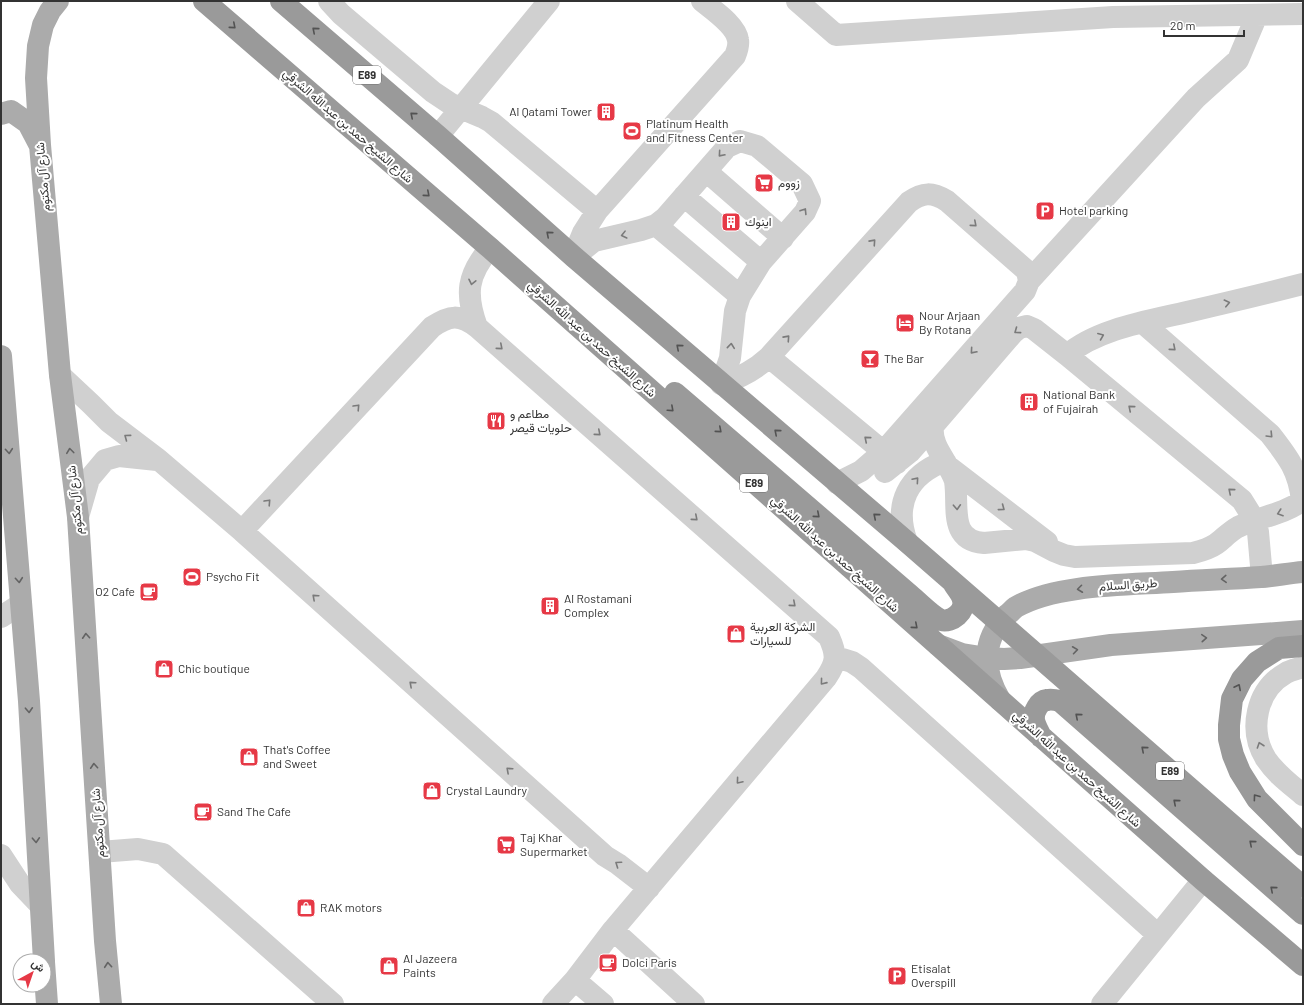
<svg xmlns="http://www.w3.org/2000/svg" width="1304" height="1005" viewBox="0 0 1304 1005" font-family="Barlow,Vazirmatn,sans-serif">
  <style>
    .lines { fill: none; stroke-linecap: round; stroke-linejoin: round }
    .minor { stroke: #d0d0d0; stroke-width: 22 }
    .major { stroke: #ababab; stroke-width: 22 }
    .highway { stroke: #9a9a9a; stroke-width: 22 }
    .oneway { stroke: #525252 }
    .oneway2 { stroke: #7a7a7a }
    .oneway3 { stroke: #636363 }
    .labels { text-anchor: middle; stroke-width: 4; stroke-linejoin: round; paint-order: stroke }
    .shield { fill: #fff; stroke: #707070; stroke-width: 1 }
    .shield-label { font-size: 11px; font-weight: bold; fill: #333 }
    .poi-label { font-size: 12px; fill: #333; stroke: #fff; text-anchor: start }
    .street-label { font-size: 12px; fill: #333; stroke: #fff }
  </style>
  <rect width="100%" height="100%" fill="#fff"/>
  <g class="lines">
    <!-- minor -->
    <path class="minor" d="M 329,1 L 341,14 L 433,92 L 451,104 L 482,117 L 491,122 L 597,211
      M 797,1 L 836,35 L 1113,17 L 1303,14
      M 438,136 L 549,1
      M 706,171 L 783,238
      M 684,196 L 761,262
      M 656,225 L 740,296
      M 574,255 L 583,233 L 597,211 L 735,56 C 737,51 739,45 738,40 C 736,25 713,10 702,1
      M 574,257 L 594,241 L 641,230 L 656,225 L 665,218 L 727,147 L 740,141 L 757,146 L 802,184 L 810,201 L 805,212 L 761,262 L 740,296 L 735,311 L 730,358 L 721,384
      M 1029,281 L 1196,98 L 1238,60 L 1257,15
      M 1143,323 L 1270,434 C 1288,457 1299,471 1302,501
      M 477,327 C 465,294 467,275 490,248
      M 1067,355 C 1097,329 1149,321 1187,312 C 1226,303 1264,294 1303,284
      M 769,357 L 897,463
      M 60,375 L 91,404 L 109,422 L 159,460 L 242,531 L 605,856 L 618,864 L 649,888
      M 721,384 C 740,378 755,370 769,357 L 909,202 C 923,192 932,192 947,201 L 1027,271 L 1029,281 L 1025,291 L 883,452 L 861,471 L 837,483
      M 949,467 L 1047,542
      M 885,472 L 910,452 L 933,426
      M 78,517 L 89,479 L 105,460 L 119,456 L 157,460
      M 242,531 L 432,327 C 450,315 459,314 477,327 L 829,637 C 837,655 837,662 826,678 L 613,930 L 575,980 L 553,1004
      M 907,542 C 893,504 908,475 945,461
      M 1262,577 L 1258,532 L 1255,521 L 1242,500 L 1067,355 L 1034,329 L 1027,326 L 1019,328 L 1013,333 L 933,426 C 930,447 949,462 955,481 C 959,506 948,540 984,543 L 1026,539 L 1035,541 L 1054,551 L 1064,555 L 1075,557 L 1193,553 C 1201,551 1209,549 1216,544 C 1223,539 1229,532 1238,527 C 1259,517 1283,515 1303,500
      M 1,617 L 21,604
      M 836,657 L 852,662 L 861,668 L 1158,935
      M 1303,667 C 1297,669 1291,670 1286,673 C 1256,690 1248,730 1266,759 C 1276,774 1290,784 1303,795
      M 100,852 L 138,849 L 163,854 L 333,1004
      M 1,855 L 20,884 L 40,905
      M 613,930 L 694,1004
      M 575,980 L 603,1004
      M 1102,1004 L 1203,880"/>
    <!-- major -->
    <path class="major" d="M 58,1 L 50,11 L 43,25 L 38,46 L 36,78 L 40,145 L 60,375 L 78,517 L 105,941 L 111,1004
      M 1,114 L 11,111 L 28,123 L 39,144
      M 1,356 L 29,701 L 44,961
      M 938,645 L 962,654 L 987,658 L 1004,659 L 1020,658 L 1111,645 L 1303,631
      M 1000,700 C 983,671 981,640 1007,615 C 1010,613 1013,609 1016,607 C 1056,584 1128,585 1173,582 C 1203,580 1232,579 1261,577 C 1275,576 1289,573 1303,572
      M 44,962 L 47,1004"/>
    <!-- highway -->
    <path class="highway" d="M 204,1 L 490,248 L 1203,880 L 1303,965
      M 281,1 L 438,136 L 574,257 L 907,542 L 1303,887
      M 675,393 L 910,595 C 917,601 933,617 941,620 C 952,623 966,611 963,600 C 962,594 957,589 954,584
      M 1303,646 L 1279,648 L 1257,662 L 1242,679 L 1232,699 L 1229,725 L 1229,739 L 1233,755 L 1240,772 L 1257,799 L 1303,845
      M 1041,737 C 1039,732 1035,726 1034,720 C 1033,712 1039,701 1047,700 C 1051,699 1056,700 1060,701 L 1303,914"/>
  </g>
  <!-- one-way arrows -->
  <defs><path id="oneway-chevron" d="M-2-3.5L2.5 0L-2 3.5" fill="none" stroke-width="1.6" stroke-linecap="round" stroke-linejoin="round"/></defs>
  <g class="oneway">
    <use href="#oneway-chevron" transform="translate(233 26) rotate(41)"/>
    <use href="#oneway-chevron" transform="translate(315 30) rotate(-139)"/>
    <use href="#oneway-chevron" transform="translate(413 115) rotate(-139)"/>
    <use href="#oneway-chevron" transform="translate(427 194) rotate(41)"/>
    <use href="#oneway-chevron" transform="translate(549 234) rotate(-139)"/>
    <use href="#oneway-chevron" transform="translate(679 347) rotate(-139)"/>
    <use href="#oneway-chevron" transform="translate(671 409) rotate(42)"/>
    <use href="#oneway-chevron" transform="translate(719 430) rotate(41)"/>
    <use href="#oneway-chevron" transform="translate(777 432) rotate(-139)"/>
    <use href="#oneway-chevron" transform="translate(817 515) rotate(41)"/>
    <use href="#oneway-chevron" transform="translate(876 516) rotate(-140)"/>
    <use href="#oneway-chevron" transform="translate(915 626) rotate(41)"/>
    <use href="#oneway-chevron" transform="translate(1238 687) rotate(-63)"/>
    <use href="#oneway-chevron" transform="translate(1078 716) rotate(-139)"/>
    <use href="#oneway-chevron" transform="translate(1144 749) rotate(-139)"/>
    <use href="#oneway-chevron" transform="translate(1256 797) rotate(-126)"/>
    <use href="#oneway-chevron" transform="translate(1176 802) rotate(-139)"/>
    <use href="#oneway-chevron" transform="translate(1252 843) rotate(-139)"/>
    <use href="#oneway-chevron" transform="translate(1273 889) rotate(-139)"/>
  </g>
  <g class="oneway2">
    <use href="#oneway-chevron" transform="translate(721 154) rotate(131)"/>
    <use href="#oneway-chevron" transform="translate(804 211) rotate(-58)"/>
    <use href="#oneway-chevron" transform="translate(974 224) rotate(41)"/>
    <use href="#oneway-chevron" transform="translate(624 235) rotate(166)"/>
    <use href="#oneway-chevron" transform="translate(873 242) rotate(-48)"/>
    <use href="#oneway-chevron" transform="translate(472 282) rotate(102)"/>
    <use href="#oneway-chevron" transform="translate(1227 303) rotate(-13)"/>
    <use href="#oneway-chevron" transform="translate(1017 331) rotate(144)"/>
    <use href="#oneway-chevron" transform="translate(1101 336) rotate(-22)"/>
    <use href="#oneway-chevron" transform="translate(787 338) rotate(-48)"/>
    <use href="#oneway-chevron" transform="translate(731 346) rotate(-84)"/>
    <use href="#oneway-chevron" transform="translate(500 347) rotate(41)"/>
    <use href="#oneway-chevron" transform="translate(1173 348) rotate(41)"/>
    <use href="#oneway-chevron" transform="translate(973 351) rotate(131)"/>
    <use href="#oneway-chevron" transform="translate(357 407) rotate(-47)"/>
    <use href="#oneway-chevron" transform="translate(1131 408) rotate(-140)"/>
    <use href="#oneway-chevron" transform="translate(598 433) rotate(41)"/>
    <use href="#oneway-chevron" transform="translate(1270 435) rotate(46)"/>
    <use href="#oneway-chevron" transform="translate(127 437) rotate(-143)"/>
    <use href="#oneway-chevron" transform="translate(867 439) rotate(-140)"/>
    <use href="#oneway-chevron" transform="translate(916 480) rotate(-49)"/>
    <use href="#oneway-chevron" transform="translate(1231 491) rotate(-140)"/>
    <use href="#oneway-chevron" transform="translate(268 502) rotate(-47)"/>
    <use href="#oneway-chevron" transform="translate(957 507) rotate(87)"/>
    <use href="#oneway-chevron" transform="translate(1002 508) rotate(37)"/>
    <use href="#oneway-chevron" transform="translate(1280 513) rotate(161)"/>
    <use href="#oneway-chevron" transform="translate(695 518) rotate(41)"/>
    <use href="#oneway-chevron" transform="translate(315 597) rotate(-138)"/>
    <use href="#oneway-chevron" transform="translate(793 604) rotate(41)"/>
    <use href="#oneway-chevron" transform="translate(823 682) rotate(129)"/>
    <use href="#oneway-chevron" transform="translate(412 684) rotate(-138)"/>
    <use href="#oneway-chevron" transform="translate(1260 745) rotate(-109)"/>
    <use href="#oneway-chevron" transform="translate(509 770) rotate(-138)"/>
    <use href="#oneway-chevron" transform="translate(739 781) rotate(130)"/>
    <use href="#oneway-chevron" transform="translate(618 864) rotate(-145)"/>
  </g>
  <g class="oneway3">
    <use href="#oneway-chevron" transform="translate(9 451) rotate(85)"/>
    <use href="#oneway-chevron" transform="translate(70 451) rotate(-97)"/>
    <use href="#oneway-chevron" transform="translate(1224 579) rotate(177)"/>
    <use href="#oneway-chevron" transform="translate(19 580) rotate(85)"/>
    <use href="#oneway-chevron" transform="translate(1080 589) rotate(173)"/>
    <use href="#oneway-chevron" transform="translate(86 636) rotate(-94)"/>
    <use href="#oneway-chevron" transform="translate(1204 638) rotate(-4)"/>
    <use href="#oneway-chevron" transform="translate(1075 650) rotate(-8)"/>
    <use href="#oneway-chevron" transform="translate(29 710) rotate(87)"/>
    <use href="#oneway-chevron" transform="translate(94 766) rotate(-94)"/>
    <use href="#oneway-chevron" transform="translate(36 840) rotate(87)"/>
    <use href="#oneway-chevron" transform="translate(108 965) rotate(-95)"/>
  </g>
  <!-- icons -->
  <defs>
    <g id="building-square" transform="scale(1)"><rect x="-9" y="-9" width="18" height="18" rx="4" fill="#e63946" stroke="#fff"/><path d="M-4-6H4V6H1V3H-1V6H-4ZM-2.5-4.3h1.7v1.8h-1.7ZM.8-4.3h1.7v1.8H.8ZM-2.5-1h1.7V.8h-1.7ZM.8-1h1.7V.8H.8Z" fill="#fff"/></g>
    <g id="stadium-square" transform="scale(1)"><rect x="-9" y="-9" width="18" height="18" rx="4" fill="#e63946" stroke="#fff"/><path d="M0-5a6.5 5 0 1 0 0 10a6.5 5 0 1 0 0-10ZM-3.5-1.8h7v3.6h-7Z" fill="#fff"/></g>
    <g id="supermarket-square" transform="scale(1)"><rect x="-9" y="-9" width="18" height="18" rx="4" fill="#e63946" stroke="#fff"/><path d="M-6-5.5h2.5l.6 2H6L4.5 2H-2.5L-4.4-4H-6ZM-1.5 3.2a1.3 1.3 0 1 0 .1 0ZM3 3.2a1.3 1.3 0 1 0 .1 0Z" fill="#fff"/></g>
    <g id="parking-square" transform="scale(1)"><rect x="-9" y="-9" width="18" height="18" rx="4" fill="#e63946" stroke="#fff"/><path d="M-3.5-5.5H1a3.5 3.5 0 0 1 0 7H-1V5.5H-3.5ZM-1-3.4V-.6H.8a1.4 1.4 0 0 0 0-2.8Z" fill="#fff"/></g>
    <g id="hotel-square" transform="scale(1)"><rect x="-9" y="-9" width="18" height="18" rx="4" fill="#e63946" stroke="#fff"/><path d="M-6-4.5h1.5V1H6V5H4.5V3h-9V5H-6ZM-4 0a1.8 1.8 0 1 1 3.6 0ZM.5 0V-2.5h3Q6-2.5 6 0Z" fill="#fff"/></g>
    <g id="bar-square" transform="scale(1)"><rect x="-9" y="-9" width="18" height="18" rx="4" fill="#e63946" stroke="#fff"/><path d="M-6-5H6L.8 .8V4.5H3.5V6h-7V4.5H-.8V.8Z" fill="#fff"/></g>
    <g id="restaurant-square" transform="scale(1)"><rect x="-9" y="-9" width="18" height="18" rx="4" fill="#e63946" stroke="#fff"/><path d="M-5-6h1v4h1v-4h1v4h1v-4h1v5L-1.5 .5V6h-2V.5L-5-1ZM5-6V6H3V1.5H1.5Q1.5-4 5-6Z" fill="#fff"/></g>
    <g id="cafe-square" transform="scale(1)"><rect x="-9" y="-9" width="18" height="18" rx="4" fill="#e63946" stroke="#fff"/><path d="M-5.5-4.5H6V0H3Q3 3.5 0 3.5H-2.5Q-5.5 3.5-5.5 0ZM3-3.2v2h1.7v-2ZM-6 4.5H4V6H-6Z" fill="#fff"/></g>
    <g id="shop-square" transform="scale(1)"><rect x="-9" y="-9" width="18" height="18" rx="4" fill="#e63946" stroke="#fff"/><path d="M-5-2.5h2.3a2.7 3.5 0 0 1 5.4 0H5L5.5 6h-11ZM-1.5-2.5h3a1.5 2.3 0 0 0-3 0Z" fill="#fff"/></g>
  </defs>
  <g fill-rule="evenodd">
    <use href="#building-square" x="606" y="112"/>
    <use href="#stadium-square" x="632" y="131"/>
    <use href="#supermarket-square" x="764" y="183"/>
    <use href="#parking-square" x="1045" y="211"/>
    <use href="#building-square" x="731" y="222"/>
    <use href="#hotel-square" x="905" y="323"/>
    <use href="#bar-square" x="870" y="359"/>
    <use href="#building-square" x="1029" y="402"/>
    <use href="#restaurant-square" x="496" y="421"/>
    <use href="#stadium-square" x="192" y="577"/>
    <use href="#cafe-square" x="149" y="592"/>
    <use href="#building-square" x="550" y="606"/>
    <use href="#shop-square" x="736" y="634"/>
    <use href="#shop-square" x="164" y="669"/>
    <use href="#shop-square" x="249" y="757"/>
    <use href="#shop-square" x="432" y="791"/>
    <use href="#cafe-square" x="203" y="812"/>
    <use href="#supermarket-square" x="506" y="845"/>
    <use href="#shop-square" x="306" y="908"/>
    <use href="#cafe-square" x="608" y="963"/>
    <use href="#shop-square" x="389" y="966"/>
    <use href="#parking-square" x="897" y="976"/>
  </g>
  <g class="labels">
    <!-- shield labels -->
    <g class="shield">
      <rect x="353" y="66" width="28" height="18" rx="3"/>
      <rect x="740" y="474" width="28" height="18" rx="3"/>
      <rect x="1156" y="762" width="28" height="18" rx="3"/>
    </g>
    <g class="shield-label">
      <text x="367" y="79">E89</text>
      <text x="754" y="487">E89</text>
      <text x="1170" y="775">E89</text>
    </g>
    <!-- poi labels -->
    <g class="poi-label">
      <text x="592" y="116" text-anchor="end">Al Qatami Tower</text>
      <text x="646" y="128">Platinum Health<tspan x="646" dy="14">and Fitness Center</tspan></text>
      <text x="778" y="187">زووم</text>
      <text x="1059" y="215">Hotel parking</text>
      <text x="745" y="226">اينوك</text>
      <text x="919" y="320">Nour Arjaan<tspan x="919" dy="14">By Rotana</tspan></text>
      <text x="884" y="363">The Bar</text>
      <text x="1043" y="399">National Bank<tspan x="1043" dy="14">of Fujairah</tspan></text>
      <text x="510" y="418">مطاعم و<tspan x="510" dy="14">حلويات قيصر</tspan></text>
      <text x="206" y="581">Psycho Fit</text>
      <text x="135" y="596" text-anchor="end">O2 Cafe</text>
      <text x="564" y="603">Al Rostamani<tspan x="564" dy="14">Complex</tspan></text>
      <text x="750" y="631">الشركة العربية<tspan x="750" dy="14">للسيارات</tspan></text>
      <text x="178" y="673">Chic boutique</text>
      <text x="263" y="754">That's Coffee<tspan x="263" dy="14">and Sweet</tspan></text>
      <text x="446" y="795">Crystal Laundry</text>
      <text x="217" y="816">Sand The Cafe</text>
      <text x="520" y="842">Taj Khar<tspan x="520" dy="14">Supermarket</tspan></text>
      <text x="320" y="912">RAK motors</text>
      <text x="403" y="963">Al Jazeera<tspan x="403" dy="14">Paints</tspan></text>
      <text x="622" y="967">Dolci Paris</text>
      <text x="911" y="973">Etisalat<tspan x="911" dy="14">Overspill</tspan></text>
    </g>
    <!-- street labels -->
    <g class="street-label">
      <text transform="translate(348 126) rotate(41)" y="4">شارع الشيخ حمد بن عبد الله الشرقي</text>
      <text transform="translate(43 177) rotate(-95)" y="4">شارع آل مكتوم</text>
      <text transform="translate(592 339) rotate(42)" y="4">شارع الشيخ حمد بن عبد الله الشرقي</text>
      <text transform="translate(75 500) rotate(-96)" y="4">شارع آل مكتوم</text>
      <text transform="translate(835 554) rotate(42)" y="4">شارع الشيخ حمد بن عبد الله الشرقي</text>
      <text transform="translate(1128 585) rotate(-4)" y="4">طريق السلام</text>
      <text transform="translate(1077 769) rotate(42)" y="4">شارع الشيخ حمد بن عبد الله الشرقي</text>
      <text transform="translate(98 823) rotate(-94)" y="4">شارع آل مكتوم</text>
    </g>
  </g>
  <!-- border -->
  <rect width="1304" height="1005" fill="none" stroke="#333333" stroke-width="4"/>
  <!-- north arrow -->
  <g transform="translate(32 973) rotate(40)"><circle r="19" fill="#ffffff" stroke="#adadad"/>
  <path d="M0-3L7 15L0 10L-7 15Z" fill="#e63946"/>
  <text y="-6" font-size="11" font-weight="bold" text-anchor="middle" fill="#333333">ش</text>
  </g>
  <!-- scale -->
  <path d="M1164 30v6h80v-6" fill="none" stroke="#333333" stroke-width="2"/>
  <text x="1170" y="30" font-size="12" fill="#333333" stroke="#ffffff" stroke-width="3" paint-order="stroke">20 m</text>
</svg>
